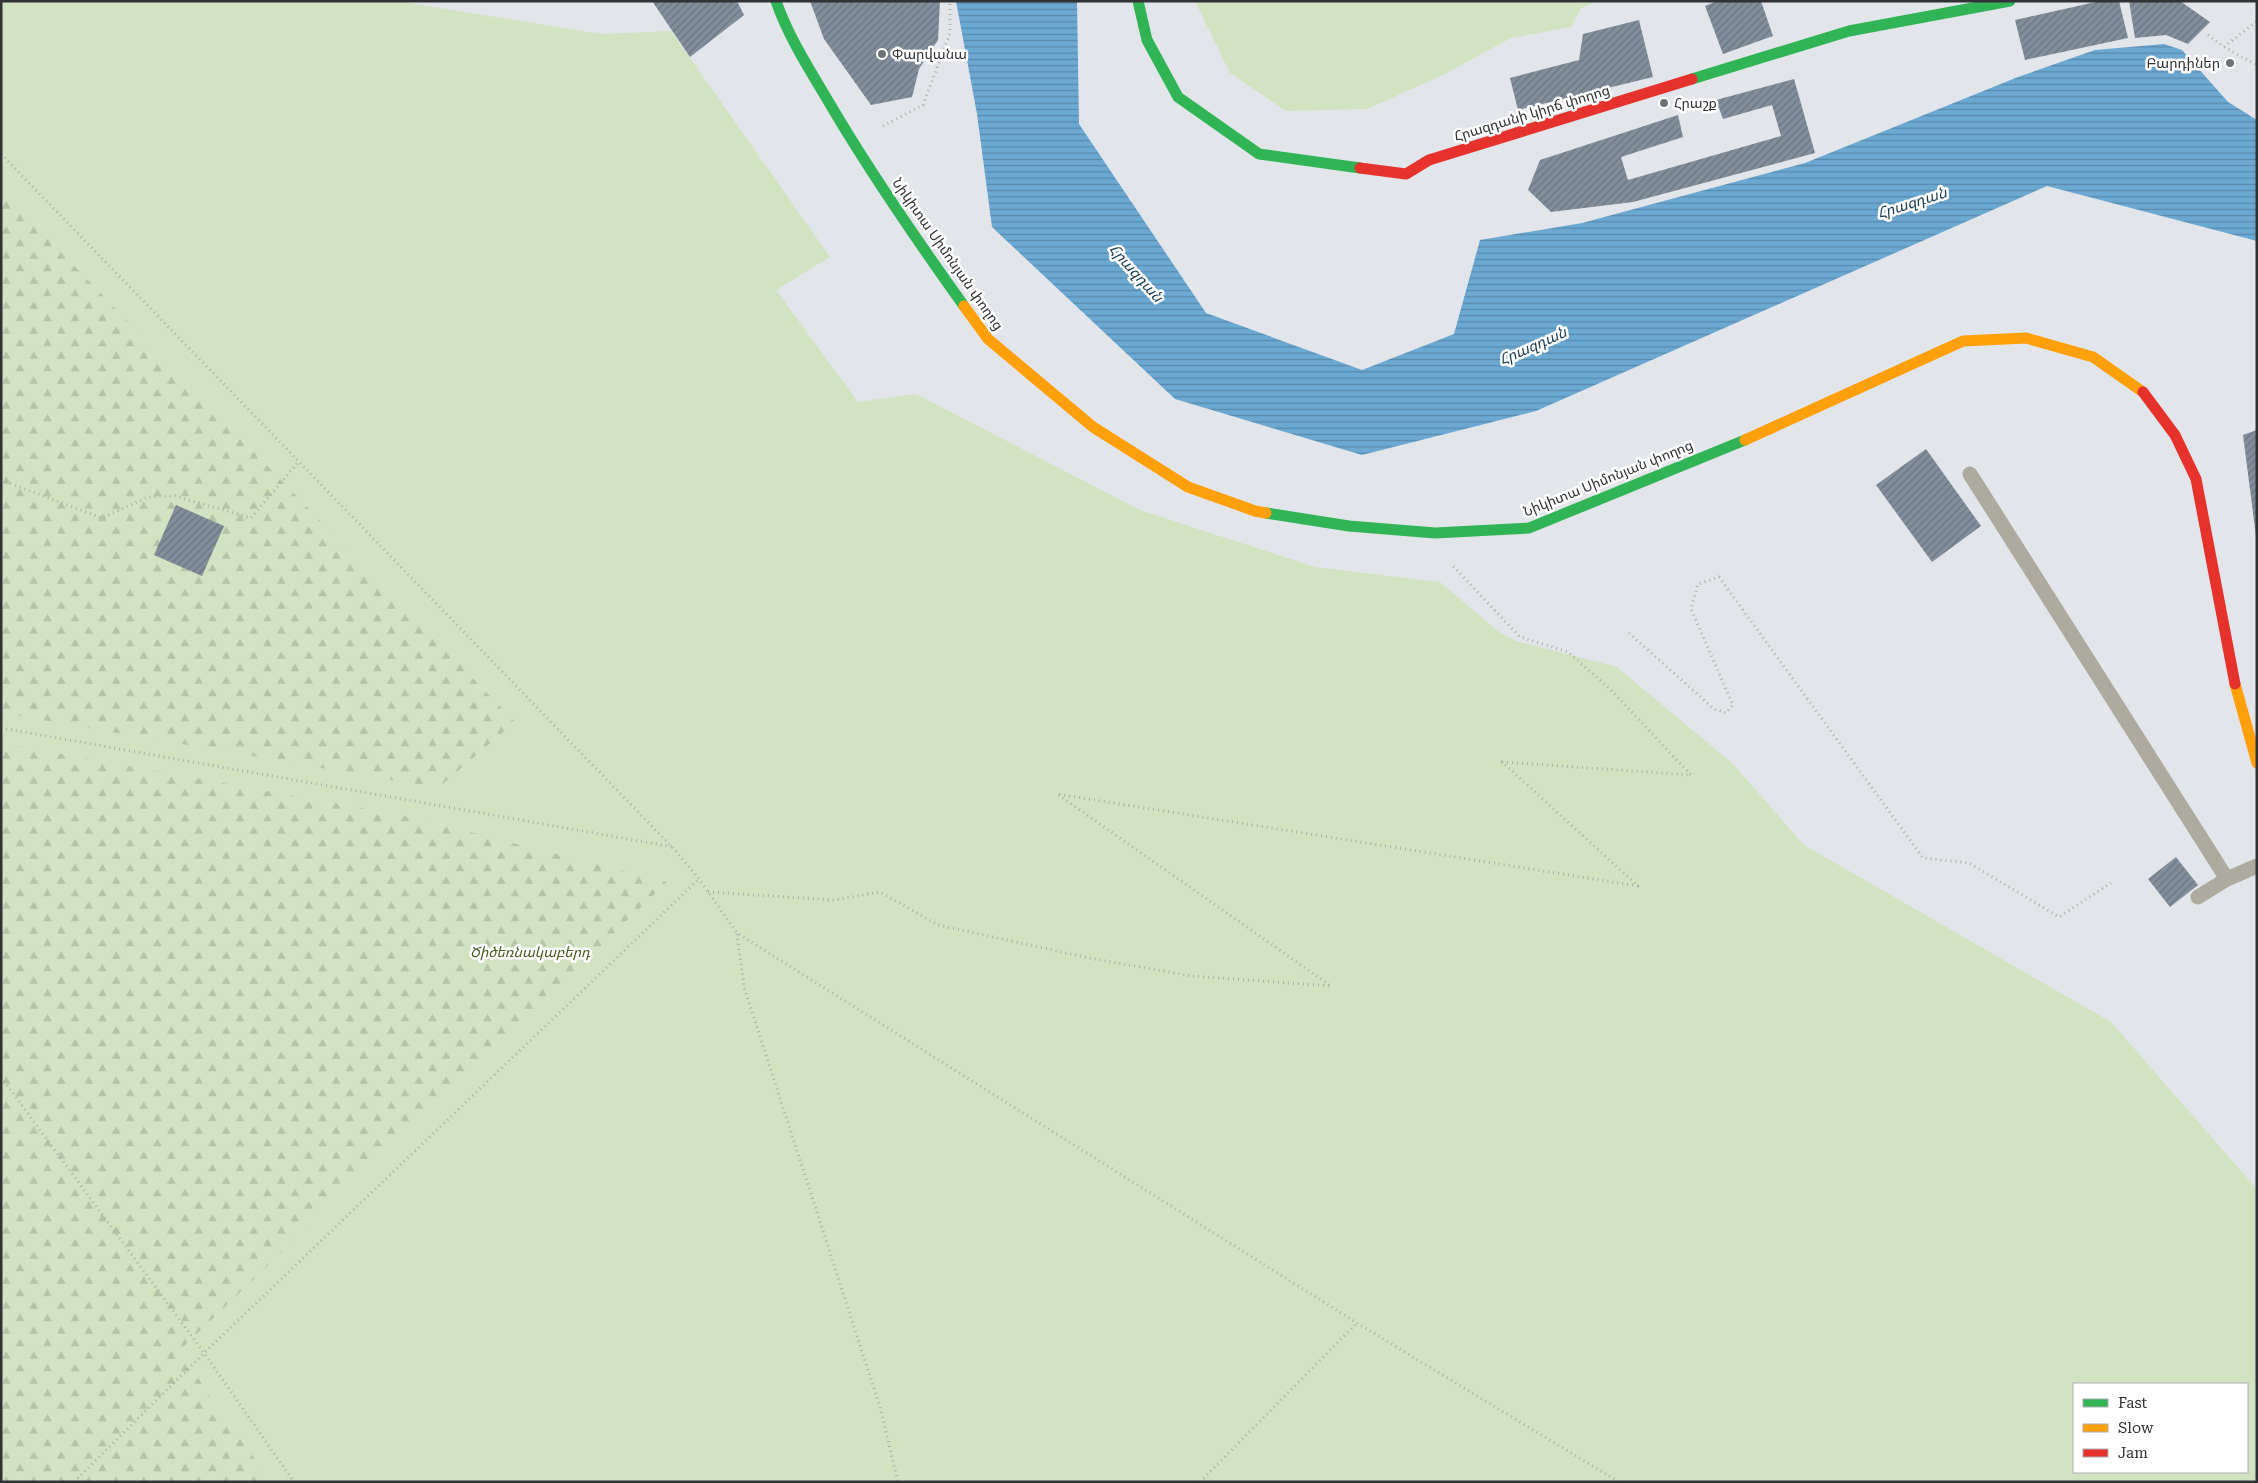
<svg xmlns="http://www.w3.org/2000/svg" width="2258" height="1483" viewBox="0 0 2258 1483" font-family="'Roboto Serif','Noto Sans Armenian',serif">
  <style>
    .green { fill: #d2e3c1; fill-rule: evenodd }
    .forest { fill: url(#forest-firs) }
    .water { fill: url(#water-rules) }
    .building { fill: url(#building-hatch) }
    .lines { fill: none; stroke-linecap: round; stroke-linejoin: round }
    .path { stroke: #adada9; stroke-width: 3; stroke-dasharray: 1 4; stroke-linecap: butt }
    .lane { stroke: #adaa9f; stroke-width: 15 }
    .fast { stroke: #30b455; stroke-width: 11 }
    .slow { stroke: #ff9f0a; stroke-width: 11 }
    .jam { stroke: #e5322d; stroke-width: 11 }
    .poi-dot { fill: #6e7174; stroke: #fff; stroke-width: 2 }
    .labels { text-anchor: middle; stroke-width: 5; stroke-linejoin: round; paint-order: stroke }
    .poi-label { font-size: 14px; fill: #303235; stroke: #fff; text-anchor: start }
    .street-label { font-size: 14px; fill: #303235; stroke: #fff }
    .park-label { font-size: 14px; font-style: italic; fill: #475d20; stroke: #fff }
    .water-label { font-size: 15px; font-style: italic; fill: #1a3d56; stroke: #fff }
  </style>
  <defs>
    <pattern id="forest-firs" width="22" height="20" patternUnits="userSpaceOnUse" patternTransform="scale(1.25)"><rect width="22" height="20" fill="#d2e3c1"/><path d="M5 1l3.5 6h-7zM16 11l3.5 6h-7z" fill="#b5c3a6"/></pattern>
    <pattern id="water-rules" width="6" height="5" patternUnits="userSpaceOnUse" patternTransform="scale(1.25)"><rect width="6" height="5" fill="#6ba8d2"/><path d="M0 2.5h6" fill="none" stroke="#5889ab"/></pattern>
    <pattern id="building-hatch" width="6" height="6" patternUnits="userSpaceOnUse" patternTransform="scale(1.25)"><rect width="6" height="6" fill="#828e9c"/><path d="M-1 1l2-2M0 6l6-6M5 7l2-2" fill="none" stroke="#6b7580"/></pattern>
  </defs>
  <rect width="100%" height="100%" fill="#e2e6ea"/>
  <!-- green -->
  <path class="green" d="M 1,1 L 408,1 L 409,3 L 602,34 L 671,31 L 830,257 L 776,290 L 858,402 L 916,394 L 1140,510 L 1315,567 L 1440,582 L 1499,632 L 1516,641 L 1617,667 L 1733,764 L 1804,845 L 2111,1022 L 2257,1189 L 2257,1482 L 1,1482 ZM 2074,1384 L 2247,1384 L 2247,1472 L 2074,1472 Z
    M 1195,1 L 1599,1 L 1581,8 L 1571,27 L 1511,38 L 1443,75 L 1367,109 L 1286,111 L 1230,73 Z"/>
  <!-- forest -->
  <path class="forest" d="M 1,190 L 515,722 L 438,788 L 1,713 Z
    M 1,743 L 411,817 L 667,882 L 179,1351 L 271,1482 L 1,1482 Z"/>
  <!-- water -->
  <path class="water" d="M 956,1 L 1077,1 L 1079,124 L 1206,313 L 1362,370 L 1454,334 L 1480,240 L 1582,223 L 1805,163 L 2018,77 L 2095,50 L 2164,44 L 2182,50 L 2228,102 L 2257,120 L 2257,241 L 2047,186 L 1536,411 L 1362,455 L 1175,399 L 992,227 L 977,114 Z"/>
  <!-- building -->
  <path class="building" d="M 652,1 L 737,1 L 744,15 L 690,57 Z
    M 810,1 L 940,1 L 938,40 L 919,69 L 912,97 L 871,105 L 824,39 Z
    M 1717,1 L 1761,1 L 1773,36 L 1723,54 L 1705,6 Z
    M 2100,1 L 2119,1 L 2128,38 L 2025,60 L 2015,20 Z
    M 2129,1 L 2180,1 L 2210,22 L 2188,44 L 2166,35 L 2135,38 Z
    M 1639,20 L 1653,77 L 1518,110 L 1510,78 L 1579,60 L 1583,34 Z
    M 1794,79 L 1815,153 L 1633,202 L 1551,212 L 1528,190 L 1540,160 L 1678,115 L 1683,137 L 1621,157 L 1628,180 L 1781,136 L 1772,105 L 1723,119 L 1716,100 Z
    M 2257,430 L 2257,536 L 2256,536 L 2243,435 Z
    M 1926,449 L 1981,526 L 1932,562 L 1876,485 Z
    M 176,505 L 224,526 L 202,576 L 154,555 Z
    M 2176,857 L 2198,885 L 2170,907 L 2148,879 Z"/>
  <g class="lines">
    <!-- path -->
    <path class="path" d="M 2208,35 L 2224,47 L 2257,21
      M 2224,47 L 2257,65
      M 883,126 L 923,105 L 950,33 L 950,1
      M 1,154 L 673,848 L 699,879 L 737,933 L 1357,1323 L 1619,1482
      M 1,480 L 102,518 L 148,497 L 175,496 L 251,518 L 299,461
      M 1629,633 L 1714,709 L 1726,713 L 1733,705 L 1691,609 L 1698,584 L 1719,577 L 1923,858 L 1969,863 L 2059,917 L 2111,883
      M 1,728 L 673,847
      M 708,892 L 834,900 L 880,892 L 938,925 L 1089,958 L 1192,976 L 1331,986 L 1057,794 L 1638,886 L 1502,762 L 1691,775 L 1609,688 L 1568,652 L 1520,637 L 1452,565
      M 737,934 L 744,987 L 880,1407 L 898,1482
      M 1,1077 L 204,1353 L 294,1482
      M 74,1482 L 204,1353 L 699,879
      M 1200,1482 L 1357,1323"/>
    <!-- lane -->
    <path class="lane" d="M 1970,474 L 2227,879
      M 2198,897 L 2227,879 L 2257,866"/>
    <!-- fast -->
    <path class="fast" d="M 776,1 C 788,36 808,67 827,99 C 869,171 916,239 964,306
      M 1138,1 L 1147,40 L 1178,97 L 1259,154 L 1360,168
      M 1692,79 L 1849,31 L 2010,1
      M 1266,513 L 1349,526 L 1435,533 L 1529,528 L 1745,440"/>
    <!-- slow -->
    <path class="slow" d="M 964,306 L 988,339 L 1093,427 L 1188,487 L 1255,511 L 1266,513
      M 1745,440 L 1963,341 L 2026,338 L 2093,357 L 2143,392
      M 2235,684 L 2257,763"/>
    <!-- jam -->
    <path class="jam" d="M 1360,168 L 1406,174 L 1429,160 L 1692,79
      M 2143,392 L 2175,435 L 2196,479 L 2235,684"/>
  </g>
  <!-- markers -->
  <g class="poi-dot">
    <circle cx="882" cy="54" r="5"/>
    <circle cx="2230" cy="63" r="5"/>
    <circle cx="1664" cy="103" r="5"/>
  </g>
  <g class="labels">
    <!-- poi labels -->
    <g class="poi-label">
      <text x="892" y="59">Փարվանա</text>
      <text x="2220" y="68" text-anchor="end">Բարդիներ</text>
      <text x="1674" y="108">Հրաշք</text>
    </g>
    <!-- street labels -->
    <g class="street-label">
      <text transform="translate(1532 113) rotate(-17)" y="5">Հրազդանի կիրճ փողոց</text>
      <text transform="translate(948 254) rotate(55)" y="5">Նիկիտա Սիմոնյան փողոց</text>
      <text transform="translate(1608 478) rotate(-22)" y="5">Նիկիտա Սիմոնյան փողոց</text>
    </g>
    <!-- park labels -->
    <g class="park-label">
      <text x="530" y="957">Ծիծեռնակաբերդ</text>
    </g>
    <!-- water labels -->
    <g class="water-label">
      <text transform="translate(1912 203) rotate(-18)" y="5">Հրազդան</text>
      <text transform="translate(1136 273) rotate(48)" y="5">Հրազդան</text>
      <text transform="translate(1533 346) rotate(-24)" y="5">Հրազդան</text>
    </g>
  </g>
  <!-- border -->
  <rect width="2258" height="1483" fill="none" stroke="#303235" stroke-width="5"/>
  <!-- legend -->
  <rect x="2073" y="1383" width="175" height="90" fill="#ffffff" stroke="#acadae"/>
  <rect x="2083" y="1399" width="25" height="8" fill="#30b455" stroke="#acadae"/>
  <text x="2118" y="1408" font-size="15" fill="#303235">Fast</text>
  <rect x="2083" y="1424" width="25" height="8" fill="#ff9f0a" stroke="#acadae"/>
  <text x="2118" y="1433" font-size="15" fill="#303235">Slow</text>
  <rect x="2083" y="1449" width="25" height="8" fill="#e5322d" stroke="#acadae"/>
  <text x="2118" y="1458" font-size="15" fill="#303235">Jam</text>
</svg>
